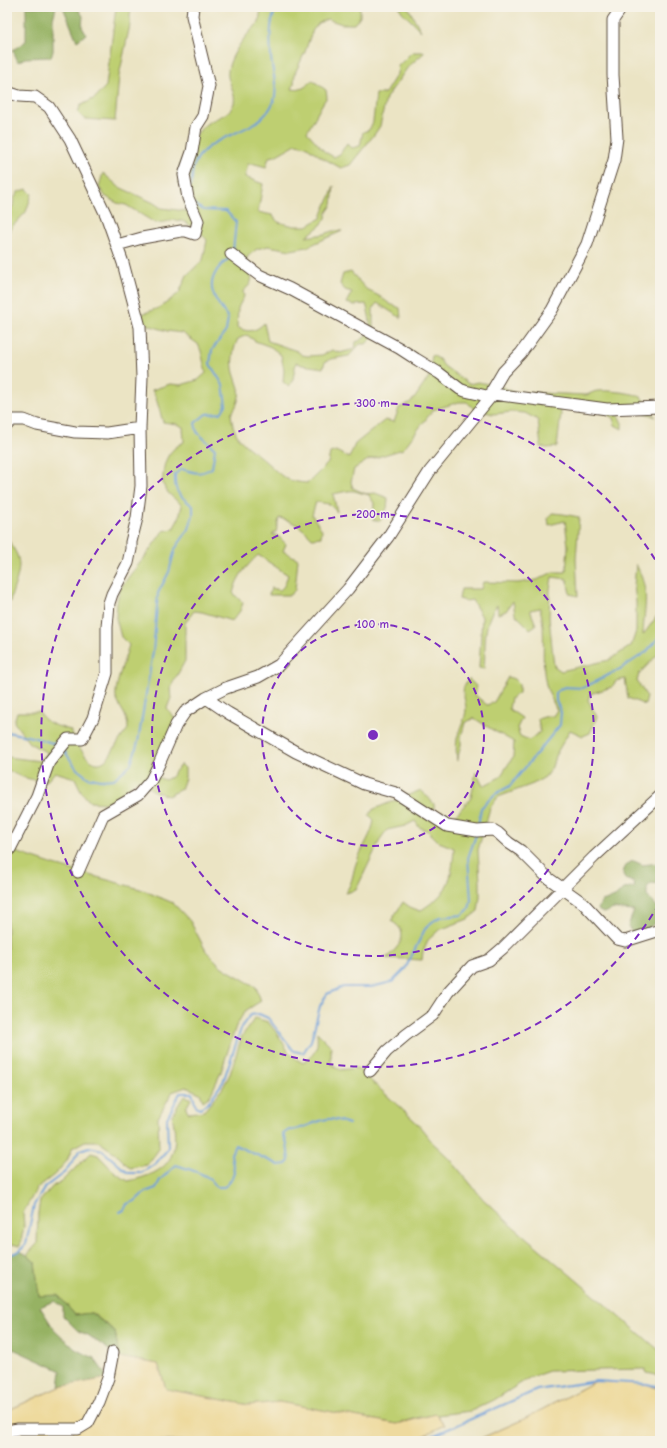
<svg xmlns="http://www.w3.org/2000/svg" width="667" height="1448" viewBox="0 0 667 1448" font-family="'Comic Neue',sans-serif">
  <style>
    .green { fill: #becf71; stroke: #7c7c48 }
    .forest { fill: #96b263; stroke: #686e40 }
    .sand { fill: #eeda9e; stroke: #94825e }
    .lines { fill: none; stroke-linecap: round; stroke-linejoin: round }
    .stream { stroke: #6e9fd9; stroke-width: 2 }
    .minor-casing { stroke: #554637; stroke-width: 13 }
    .minor { stroke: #fff; stroke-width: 11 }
    .ring { fill: none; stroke: #7b2cbf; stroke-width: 2; stroke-dasharray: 7 5 }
    .centre { fill: #7b2cbf; stroke: #f7f3e8; stroke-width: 2 }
    .ring-label { font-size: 12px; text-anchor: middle; font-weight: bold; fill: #7b2cbf; stroke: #f7f3e8; stroke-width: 3; stroke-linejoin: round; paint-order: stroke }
  </style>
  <rect width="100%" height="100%" fill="#f7f3e8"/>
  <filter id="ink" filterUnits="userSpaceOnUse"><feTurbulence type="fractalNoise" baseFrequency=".025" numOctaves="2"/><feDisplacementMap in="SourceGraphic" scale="8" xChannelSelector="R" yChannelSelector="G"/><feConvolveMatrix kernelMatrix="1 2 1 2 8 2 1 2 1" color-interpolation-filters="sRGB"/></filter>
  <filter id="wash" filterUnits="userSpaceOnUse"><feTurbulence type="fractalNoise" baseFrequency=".012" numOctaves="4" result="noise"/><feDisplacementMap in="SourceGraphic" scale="16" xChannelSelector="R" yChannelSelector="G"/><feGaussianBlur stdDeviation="0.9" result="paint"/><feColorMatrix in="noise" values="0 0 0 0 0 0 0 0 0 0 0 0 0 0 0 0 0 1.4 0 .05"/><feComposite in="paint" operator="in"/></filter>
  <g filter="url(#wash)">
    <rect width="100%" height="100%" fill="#ebe4c4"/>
    <!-- green -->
    <path class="green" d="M 116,7 L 132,7 L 130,15 L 130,25 L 119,76 L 115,121 L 84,119 L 78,113 L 80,106 L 95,98 L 106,86 Z
      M 261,7 L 360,7 L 360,17 L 354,24 L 342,24 L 327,19 L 319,23 L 313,30 L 310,37 L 305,52 L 295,73 L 294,84 L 292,89 C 301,91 306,87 312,80 L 326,90 L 327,97 L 323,103 L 307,132 L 325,152 L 334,157 L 340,154 L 347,143 L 352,148 L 360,146 L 363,132 L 369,130 L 373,122 L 376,94 L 385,93 L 397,74 L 398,66 L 412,52 L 425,52 L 408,67 L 386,98 L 380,126 L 374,135 L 350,165 L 341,168 L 321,157 L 306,146 L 296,144 L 275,156 L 269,157 L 266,167 L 255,164 L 248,164 L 245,177 L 263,184 L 258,212 L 272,215 L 278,222 L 294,226 L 307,226 L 321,218 C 324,206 331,198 334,186 L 332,205 L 327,212 L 326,218 L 321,225 L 306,237 L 325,234 L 332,231 L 342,231 L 307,247 L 291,250 L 268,246 L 257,249 L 248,256 L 245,263 C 252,276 256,281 243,291 L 244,296 L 238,308 L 237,327 C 247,333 256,332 264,323 L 268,341 L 297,351 L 302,355 L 308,356 L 322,355 L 332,350 L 340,353 L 355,349 L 356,342 C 374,336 371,320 366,304 L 355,305 L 346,303 L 352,292 L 345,290 L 340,284 L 343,274 L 351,272 L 367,290 L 379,296 L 390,304 L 400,308 L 401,318 L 377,303 L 373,308 L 373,337 L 366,344 L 360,344 L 349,356 L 331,359 L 325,362 L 323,368 L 302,365 L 296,362 L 293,379 L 289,387 L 283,382 L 284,370 L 281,355 L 271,347 L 255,341 L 247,335 L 238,339 C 233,348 231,363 234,373 C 235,377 237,381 238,385 C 242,394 237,407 231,414 C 234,442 246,444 265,461 C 281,475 284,482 308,483 L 328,463 L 330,453 L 336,451 L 349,458 L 355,444 L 385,420 L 394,422 L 399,408 L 409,403 L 414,399 L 429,377 L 432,355 L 439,359 L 444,366 L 469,384 L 478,382 L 502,387 L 514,392 L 586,395 C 590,394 594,391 598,391 C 606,390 636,393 641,397 C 649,404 646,411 656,417 L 637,410 L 617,413 L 622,423 L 622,429 L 615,425 L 613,418 L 605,413 L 559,406 L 561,414 L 557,447 L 547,448 L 541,447 L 538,420 L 525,413 L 512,412 L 493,414 L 474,409 L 467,402 L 459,402 L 433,410 L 403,449 L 368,460 L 354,469 L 351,482 L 353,488 L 366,494 L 375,493 L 388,498 L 387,508 L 380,521 L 373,520 L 374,503 L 368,494 C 363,494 359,492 354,491 C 348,490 340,493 333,494 L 337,512 L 329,504 L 316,502 L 312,515 L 322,530 L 321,537 L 312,538 C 302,527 293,521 279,518 L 276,532 L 272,534 L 278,536 L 286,544 L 283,551 L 298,559 L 295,590 L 290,595 L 269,595 L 271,588 L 280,590 L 284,586 L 288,575 L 258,555 C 245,568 238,575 233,593 L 243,603 L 240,611 L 232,621 L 202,612 L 194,611 L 185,623 L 185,661 L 170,688 L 171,698 L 167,708 L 175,719 L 152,775 L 165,780 L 171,777 L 181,764 L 185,768 L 185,778 L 181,789 L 168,796 L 154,791 L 139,780 L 111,801 L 105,803 L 90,802 L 82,793 L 75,778 L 55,772 L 47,781 C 34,781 17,777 7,769 L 7,757 L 40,761 L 48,753 L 29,743 L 14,722 L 17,712 L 39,712 C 45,724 58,726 70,730 C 77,743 93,779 110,755 C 116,746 121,737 128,729 C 128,714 119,709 116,697 C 114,688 126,655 129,645 L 121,637 L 116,618 L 117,601 L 120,589 L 130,575 L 144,558 L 163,531 L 173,529 L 179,518 L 182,505 C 175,499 166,493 163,484 C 162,482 163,478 163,475 C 164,459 170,449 184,442 L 183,427 L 177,424 L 163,422 L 156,398 L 152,390 L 170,384 L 181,385 L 198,380 L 206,373 L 201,351 L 198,344 L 182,333 L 167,331 L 151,326 L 142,322 L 142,314 L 161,307 L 179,293 L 187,275 L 203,260 L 207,240 C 203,235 199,233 195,229 C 179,215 173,222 155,223 L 126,205 L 117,203 L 105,196 L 99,187 L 103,173 L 119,187 L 154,203 L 161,208 L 186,211 C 185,197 177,185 178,172 C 180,160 196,132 205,125 C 215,117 230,116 234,103 C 236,95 230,85 228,77 C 225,61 247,32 259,23 Z
      M 399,7 L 408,7 L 421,31 L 402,12 Z
      M 27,189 L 32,194 L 26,212 L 10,229 L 7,235 L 7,214 L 13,206 L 14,199 L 18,192 Z
      M 552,513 L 563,514 L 579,517 L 576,559 L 578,596 L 570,594 L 567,579 L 552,577 L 550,589 L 549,617 L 554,666 L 561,671 L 609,660 L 631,646 L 636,631 L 636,602 L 634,586 L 636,564 C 651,594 644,605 643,635 L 657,616 L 660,608 L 660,652 L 639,674 L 637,681 L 647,697 L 645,705 L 628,698 L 625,679 L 616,681 L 612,687 L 590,694 L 588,700 L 597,717 L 590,733 L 583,736 L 570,730 L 555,756 L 552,767 L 545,777 L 533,784 L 498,797 L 490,808 L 478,850 L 480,882 L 480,897 L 478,911 L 468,919 L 439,930 L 428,940 L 423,951 L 422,960 L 386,958 C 400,947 411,932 391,921 L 403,902 L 410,907 L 420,911 C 427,906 437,900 442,893 C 452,881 453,863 454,848 L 439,842 L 428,831 L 419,827 L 415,821 L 405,826 L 387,830 L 381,838 L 356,890 L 345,893 C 354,881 352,873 357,861 C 362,847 372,835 374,820 L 369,815 L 374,809 L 421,790 L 434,804 L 434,811 L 449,822 L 471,798 L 476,772 L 483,786 L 500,777 L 513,757 L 514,742 L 491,729 L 474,718 L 465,723 L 461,737 L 461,745 L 457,761 C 456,754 456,746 457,739 C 459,728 466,720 466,708 C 465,696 459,689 469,679 L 476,686 L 475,695 L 487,705 L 494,702 L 508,677 L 514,679 L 519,684 L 519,693 L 511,698 L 509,709 L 522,718 L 517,728 L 520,736 L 529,740 L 540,732 L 538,719 L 544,717 L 553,716 L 557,710 C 553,702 548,693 546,685 C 540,659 547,633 540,608 L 530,610 L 536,625 L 530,629 L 515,614 L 513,601 L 506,611 L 498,614 L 497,605 C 482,623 486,648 484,669 L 479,668 L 482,617 L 472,600 L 466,601 L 459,599 L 461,589 L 481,589 L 483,582 L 518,583 L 537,580 L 553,572 L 566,572 L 568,546 L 565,521 L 549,525 L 548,518 Z
      M 7,540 L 9,541 C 11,545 15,550 17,555 C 23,570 13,587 10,602 L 7,602 Z
      M 7,849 L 54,865 L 140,889 L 173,903 L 190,921 L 206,951 L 222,967 L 256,987 L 261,1001 L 245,1011 L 236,1026 L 221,1072 L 210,1096 L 203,1101 L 200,1093 L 186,1087 L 172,1092 L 158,1118 L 159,1149 L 147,1165 L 130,1168 L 115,1153 L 98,1141 L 85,1141 L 72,1148 L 67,1161 L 54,1175 L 37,1188 L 23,1213 L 24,1226 L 20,1246 L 7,1243 Z
      M 255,1018 L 268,1022 L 277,1033 L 288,1051 L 296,1059 L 303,1063 C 317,1052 318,1049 317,1032 L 331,1046 L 331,1063 L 340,1070 L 357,1068 L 417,1123 L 433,1143 L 450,1159 L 483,1199 L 509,1223 L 660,1351 L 660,1376 L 647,1373 L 645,1369 L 549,1371 L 529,1378 L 494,1400 L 471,1411 L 420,1417 L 397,1424 L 279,1402 L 249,1405 L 166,1389 L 158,1364 L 119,1357 L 115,1331 L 92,1313 L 75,1315 L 58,1295 L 39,1297 L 35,1262 L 27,1255 L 37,1244 L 38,1213 L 40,1201 L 53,1186 L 62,1181 L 91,1153 L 98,1155 L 115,1173 L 128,1181 C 169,1173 181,1156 172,1115 L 182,1099 L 186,1096 L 191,1099 L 186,1108 L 189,1113 L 204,1111 L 222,1089 L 230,1074 L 242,1036 Z"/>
    <!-- forest -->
    <path class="forest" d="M 26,7 L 56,7 L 53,19 L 53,51 L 51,57 L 25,58 L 18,62 L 13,50 L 26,41 Z
      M 63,7 L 77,7 L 83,16 L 82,27 L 86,34 L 77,41 Z
      M 660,857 L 660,884 L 652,883 L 647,887 L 647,896 L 660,910 L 660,922 C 648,924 644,937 631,931 L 628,926 L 634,911 L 613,909 L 604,913 L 599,911 L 598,909 L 602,901 L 615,897 L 624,889 L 635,887 L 633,882 L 625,879 C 621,873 624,869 628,863 L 634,861 L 643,865 L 658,863 Z
      M 20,1251 L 27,1255 L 35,1262 L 39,1296 L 58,1295 L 75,1315 L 91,1313 L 115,1331 L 119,1357 L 88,1335 L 78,1331 L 63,1316 L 63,1307 L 54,1301 L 40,1307 L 54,1329 L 75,1349 L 94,1358 L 108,1378 L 59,1387 L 61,1371 L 11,1348 L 7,1339 L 7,1254 L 9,1255 Z"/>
    <!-- sand -->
    <path class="sand" d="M 119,1357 L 158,1364 L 166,1389 L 249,1405 L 279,1402 L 397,1424 L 436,1414 L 445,1425 L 413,1441 L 7,1441 L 7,1433 L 16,1437 L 7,1416 L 7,1413 L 13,1408 L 59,1387 L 108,1378 Z
      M 596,1381 L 647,1384 L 660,1390 L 660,1441 L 475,1441 L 524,1419 Z"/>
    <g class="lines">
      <!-- stream -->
      <path class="stream" d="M 191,186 C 192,180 192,174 193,168 C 204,132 256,137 272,105 C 280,91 272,72 271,57 C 270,44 269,17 278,7
        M 195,204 L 203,210 L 226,211 L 236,222 L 233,251
        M 7,732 L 32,737 L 59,745
        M 63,749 L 77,769 L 87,777 L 100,780 L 114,779 L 131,764 L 138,742 L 153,652 L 158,593 L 169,572 L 175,549 L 189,529 L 193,515 L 193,506 C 179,495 174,493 175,474 L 182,469 C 195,473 200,475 212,468 L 215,449 L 197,432 L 195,423 L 206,414 L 221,413 L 226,405 L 223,385 L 210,364 L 212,350 L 226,331 L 228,318 C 218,303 205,290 216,272 C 218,267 225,262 229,258
        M 478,826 L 481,808 L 495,794 L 510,786 L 560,725 L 561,712 L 556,701 L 556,692 L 564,687 L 583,688 L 622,668 L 646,652 L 660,636
        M 120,1212 L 124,1210 L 127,1204 L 135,1201 L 145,1192 L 156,1188 L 160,1180 L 176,1165 C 186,1168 200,1172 209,1178 C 212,1180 214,1184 217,1187 L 224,1187 L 228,1184 L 232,1178 L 234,1172 L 231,1154 L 235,1145 L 279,1165 L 286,1164 L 289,1161 L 287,1143 L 283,1134 L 289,1130 C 298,1132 316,1120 328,1119 C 334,1118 343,1122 349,1124
        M 7,1254 L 9,1255 L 20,1251 L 26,1244 L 34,1205 L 45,1187 L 65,1172 L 80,1150 L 89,1147 L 102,1150 L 128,1173 L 141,1173 L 155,1164 L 168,1149 L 167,1118 L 180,1093 L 192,1093 L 196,1106 L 200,1108 L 208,1103 L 223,1082 L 242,1026 L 250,1015 L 259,1014 L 268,1018 L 294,1051 L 303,1053 L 311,1041 L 320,1006 L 327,994 L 343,987 L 371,987 L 392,982 L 405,969 L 425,929 L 432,922 L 440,917 L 462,915 L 469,909 L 471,900 L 468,858 L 476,835
        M 10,1435 L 19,1441
        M 421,1441 L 537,1390 L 596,1381 L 647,1384 L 660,1387"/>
    </g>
  </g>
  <g filter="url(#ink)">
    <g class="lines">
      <!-- minor casing -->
      <g class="minor-casing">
        <path id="minor" d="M 7,92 L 19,96 L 35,97 L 49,107 L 70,139 L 106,215 L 123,263 L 140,327 L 142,377 L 140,428 L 141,486 L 137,518 L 131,542 L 131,549 L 128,563 L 112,594 L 109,603 L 107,627 L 107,673 L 93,718 L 82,739 L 68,739 L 49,762 L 37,796 L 10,849
          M 117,245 L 142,238 L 181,231 L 186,231 L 195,234 L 198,221 L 188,198 L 184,175 L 192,152 L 196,127 L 203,116 L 209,86 L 192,16 L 193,7
          M 231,254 L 259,275 L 290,289 L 399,348 L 416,359 L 439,373 L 460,389 L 465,391 L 491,397
          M 493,394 L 607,409 L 660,407
          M 7,425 L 12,420 L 24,420 L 37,425 L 75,432 L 107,433 L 140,428
          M 206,698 L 228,713 L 296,752 L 364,784 L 396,793 L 447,826 L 477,831 L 493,830 L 498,833 L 509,843 L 521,851 L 548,878 L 583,903 L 617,939 L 625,941 L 660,930
          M 78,872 L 103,815 L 138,795 L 151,780 L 159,764 L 176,725 L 185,712 L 206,698 L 226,688 L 258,677 L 279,665 L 348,589 L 388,537 L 430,471 L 493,394 L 493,389 L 503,372 L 521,353 L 552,310 L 587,244 L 614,160 L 617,138 L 613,75 L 613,20 L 622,7
          M 370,1071 L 387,1051 L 406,1035 L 433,1015 L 448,992 L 472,966 L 489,960 L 503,948 L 594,857 L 660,796
          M 7,1431 L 18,1429 L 78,1429 L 88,1423 L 99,1402 L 108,1378 L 113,1352"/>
      </g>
      <!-- minor -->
      <use href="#minor" class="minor"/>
    </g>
  </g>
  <!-- distance rings -->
  <g class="ring">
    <circle cx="373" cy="735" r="111"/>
    <circle cx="373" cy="735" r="221"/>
    <path d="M659 904A332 332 0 1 1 659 566"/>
  </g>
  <circle cx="373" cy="735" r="6" class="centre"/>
  <g class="ring-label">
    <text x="373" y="407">300 m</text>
    <text x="373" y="518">200 m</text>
    <text x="373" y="628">100 m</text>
  </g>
  <!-- margin -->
  <rect width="667" height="1448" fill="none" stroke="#f7f3e8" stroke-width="24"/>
</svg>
